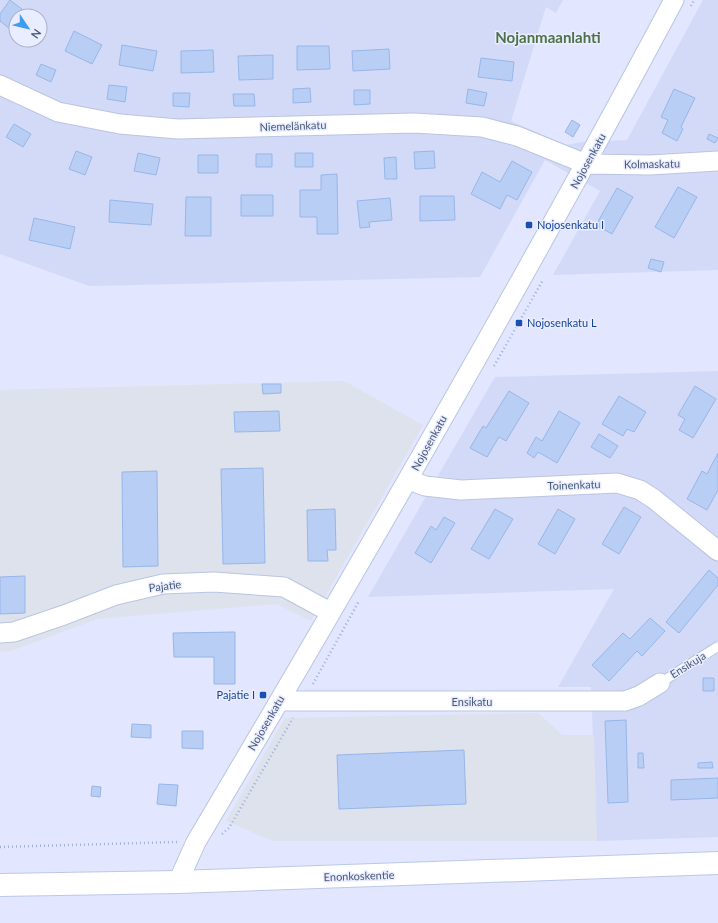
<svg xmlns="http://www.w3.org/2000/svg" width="718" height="923" viewBox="0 0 718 923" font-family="Lato,sans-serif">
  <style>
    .residential { fill: #d3daf8; fill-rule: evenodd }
    .industrial { fill: #dde2ec }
    .building { fill: #b8cef5; stroke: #97b6e9 }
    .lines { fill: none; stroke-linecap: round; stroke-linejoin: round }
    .service-casing { stroke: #bac5e1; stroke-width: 11 }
    .minor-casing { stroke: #bac5e1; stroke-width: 21 }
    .secondary-casing { stroke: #bbc8e8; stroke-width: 24 }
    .path { stroke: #9bb2da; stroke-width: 2.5; stroke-dasharray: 1 3; stroke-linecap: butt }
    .service { stroke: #fff; stroke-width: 9 }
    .minor { stroke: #fff; stroke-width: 19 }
    .secondary { stroke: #fff; stroke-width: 22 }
    .transit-dot { fill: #1a4fb4; stroke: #eaedff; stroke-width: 1.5 }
    .labels { text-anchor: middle; stroke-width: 3; stroke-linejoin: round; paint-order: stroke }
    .street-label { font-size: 11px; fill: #475a77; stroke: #eaedff }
    .transit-label { font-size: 11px; fill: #164399; stroke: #eaedff; text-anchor: start }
    .district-label { font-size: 15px; font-weight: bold; fill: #4d724a; stroke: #eaedff }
  </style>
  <rect width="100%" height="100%" fill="#e2e6fe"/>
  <!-- residential -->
  <path class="residential" d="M 0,0 L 563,0 L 556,13 L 546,7 L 511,121 L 566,145 L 581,142 L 627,140 L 703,0 L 718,0 L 718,270 L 553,275 L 600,191 L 545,160 L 480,277 L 89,286 L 0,254 ZM 16,16 L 40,16 L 40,40 L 16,40 Z
    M 718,371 L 718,837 L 597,841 L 591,687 L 558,687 L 614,589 L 368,597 L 495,377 Z"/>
  <!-- industrial -->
  <path class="industrial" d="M 344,381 L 423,425 L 311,621 L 277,604 L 97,619 L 11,651 L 0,652 L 0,390 Z
    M 538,713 L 562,735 L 594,735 L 597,841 L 273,841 L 226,821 L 285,718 Z"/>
  <!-- building -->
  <path class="building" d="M 10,0 L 31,16 L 16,16 L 16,34 L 0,21 L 0,14 Z
    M 74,31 L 102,45 L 92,64 L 65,51 Z
    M 122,45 L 157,51 L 153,71 L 119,65 Z
    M 297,46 L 329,46 L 330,69 L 297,70 Z
    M 389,49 L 390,69 L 353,71 L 352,51 Z
    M 213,50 L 214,72 L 181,73 L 181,51 Z
    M 273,55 L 273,79 L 239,80 L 238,56 Z
    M 481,58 L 514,62 L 512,81 L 478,77 Z
    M 41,64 L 56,70 L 51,82 L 36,75 Z
    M 109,85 L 127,87 L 125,102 L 107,99 Z
    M 310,88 L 311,102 L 293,103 L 293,89 Z
    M 468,89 L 487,93 L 484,106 L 466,103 Z
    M 674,89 L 695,98 L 681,127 L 683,129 L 677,141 L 662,133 L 668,120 L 661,117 Z
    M 354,90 L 370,90 L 370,104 L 354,105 Z
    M 173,93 L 190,93 L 189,107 L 173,106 Z
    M 233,94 L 254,94 L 255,106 L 234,106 Z
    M 572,120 L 580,125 L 573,137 L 565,132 Z
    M 14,124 L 31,134 L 23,147 L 6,137 Z
    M 709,134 L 718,138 L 715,143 L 707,139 Z
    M 76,151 L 92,157 L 85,175 L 69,169 Z
    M 434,151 L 435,168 L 415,169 L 414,152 Z
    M 138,153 L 160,158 L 156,175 L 134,171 Z
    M 295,153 L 313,153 L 313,167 L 295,167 Z
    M 256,154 L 272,154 L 272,167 L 256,167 Z
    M 198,155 L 218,155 L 218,173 L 198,173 Z
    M 396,157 L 397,179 L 385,179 L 384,158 Z
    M 512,161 L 532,172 L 517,200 L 507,195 L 500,209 L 471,194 L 482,172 L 500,182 Z
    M 337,174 L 338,234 L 317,234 L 317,217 L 300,217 L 300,190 L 321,190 L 321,175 Z
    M 678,187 L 697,197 L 674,238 L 655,227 Z
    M 617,188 L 633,197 L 612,234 L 596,225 Z
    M 241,195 L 273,195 L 273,216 L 241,216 Z
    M 420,196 L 454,196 L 455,220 L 420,221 Z
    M 186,197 L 211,197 L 211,236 L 185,236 Z
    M 390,198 L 392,220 L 369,222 L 370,227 L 360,228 L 357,201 Z
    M 110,200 L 153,204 L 151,225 L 109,222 Z
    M 34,218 L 75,227 L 70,249 L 29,240 Z
    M 651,259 L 664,262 L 661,272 L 648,268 Z
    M 262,384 L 281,384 L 281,393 L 263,394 Z
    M 695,386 L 716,399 L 693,438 L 679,430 L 685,419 L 678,415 Z
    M 509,391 L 529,403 L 506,441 L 499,437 L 487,457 L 470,448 L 483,426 L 486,428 Z
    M 619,396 L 646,412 L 634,432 L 627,429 L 623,436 L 602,424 Z
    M 279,411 L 280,431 L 235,432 L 234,412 Z
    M 559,411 L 580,423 L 557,463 L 538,452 L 534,458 L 527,453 L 536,437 L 542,441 Z
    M 599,434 L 618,446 L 610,458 L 591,447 Z
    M 718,453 L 718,490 L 707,510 L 687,499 L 702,471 L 707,474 Z
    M 263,468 L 265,563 L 223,564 L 221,469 Z
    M 157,471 L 158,566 L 123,567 L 122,472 Z
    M 624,507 L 641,517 L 619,554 L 602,544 Z
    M 335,509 L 336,550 L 327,550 L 328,561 L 308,561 L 307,510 Z
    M 495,509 L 513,519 L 489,559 L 471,549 Z
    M 558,509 L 575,519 L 555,554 L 538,544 Z
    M 444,517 L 455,523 L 431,563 L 415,553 L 431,526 L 436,530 Z
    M 709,570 L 718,578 L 718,585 L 679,633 L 666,622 Z
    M 25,576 L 25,613 L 0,614 L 0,577 Z
    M 650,618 L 665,631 L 642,656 L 637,651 L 609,681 L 592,665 L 623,633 L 630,639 Z
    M 235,632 L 235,684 L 214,684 L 214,657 L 174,657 L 173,633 Z
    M 703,678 L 714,678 L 714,691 L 703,691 Z
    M 626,720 L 628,802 L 608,803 L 605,721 Z
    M 132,724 L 151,725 L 151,738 L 131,737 Z
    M 182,731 L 203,731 L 203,749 L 182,748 Z
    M 464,750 L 466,804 L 339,809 L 337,755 Z
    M 638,753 L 643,753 L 644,768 L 638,768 Z
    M 712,762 L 713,768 L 698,768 L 698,763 Z
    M 718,778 L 718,798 L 671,800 L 671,780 Z
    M 159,784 L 178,785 L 176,806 L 157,804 Z
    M 92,786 L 101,787 L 100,797 L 91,796 Z"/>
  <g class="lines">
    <!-- service casing -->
    <g class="service-casing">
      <path id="service" d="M 660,683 L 717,647"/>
    </g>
    <!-- minor casing -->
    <g class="minor-casing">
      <path id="minor" d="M 0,85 L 58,112 L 120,124 L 178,129 L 414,123 L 482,127 L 517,136 L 586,164 L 650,165 L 718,161
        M 409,480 L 425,486 L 461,490 L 617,483 L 640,490 L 654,499 L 718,551
        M 0,633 L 14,632 L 64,615 L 116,595 L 163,584 L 214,582 L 284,587 L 330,612
        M 279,701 L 625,701 L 639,696 L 660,683
        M 178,882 L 196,842 C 361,564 522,285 674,0"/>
    </g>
    <!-- secondary casing -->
    <g class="secondary-casing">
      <path id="secondary" d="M 0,885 L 178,882 L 718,863"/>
    </g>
    <!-- path -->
    <path class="path" d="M 691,6 L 694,0
      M 494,366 L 543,280
      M 313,684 L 359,601
      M 222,834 L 229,828 L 293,718
      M 0,847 L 177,842"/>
    <!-- service -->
    <use href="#service" class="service"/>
    <!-- minor -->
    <use href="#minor" class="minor"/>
    <!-- secondary -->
    <use href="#secondary" class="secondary"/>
  </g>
  <!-- markers -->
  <g class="transit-dot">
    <rect x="525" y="221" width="8" height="8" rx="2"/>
    <rect x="515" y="319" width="8" height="8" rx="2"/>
    <rect x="259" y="691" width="8" height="8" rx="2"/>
  </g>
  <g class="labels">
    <!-- street labels -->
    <g class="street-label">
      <text transform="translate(293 126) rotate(-2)" y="4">Niemelänkatu</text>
      <text transform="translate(588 161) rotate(-61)" y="4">Nojosenkatu</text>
      <text transform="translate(652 164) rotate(-1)" y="4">Kolmaskatu</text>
      <text transform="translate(429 443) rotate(-61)" y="4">Nojosenkatu</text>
      <text transform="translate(574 485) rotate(-2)" y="4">Toinenkatu</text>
      <text transform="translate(165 586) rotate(-7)" y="4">Pajatie</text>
      <text transform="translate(688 665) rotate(-32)" y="4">Ensikuja</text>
      <text x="472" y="706">Ensikatu</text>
      <text transform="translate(266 723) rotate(-60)" y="4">Nojosenkatu</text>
      <text transform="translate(359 876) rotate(-2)" y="4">Enonkoskentie</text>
    </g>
    <!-- transit labels -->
    <g class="transit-label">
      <text x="537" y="229">Nojosenkatu I</text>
      <text x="527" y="327">Nojosenkatu L</text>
      <text x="255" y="699" text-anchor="end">Pajatie I</text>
    </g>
    <!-- district labels -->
    <g class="district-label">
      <text x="548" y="43">Nojanmaanlahti</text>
    </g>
  </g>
  <!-- north arrow -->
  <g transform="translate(28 28) rotate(125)"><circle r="19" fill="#eaedff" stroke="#a9b2c9"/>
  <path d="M0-3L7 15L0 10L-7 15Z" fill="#3f9df0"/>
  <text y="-6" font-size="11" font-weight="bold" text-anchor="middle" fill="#475a77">N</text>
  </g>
</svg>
